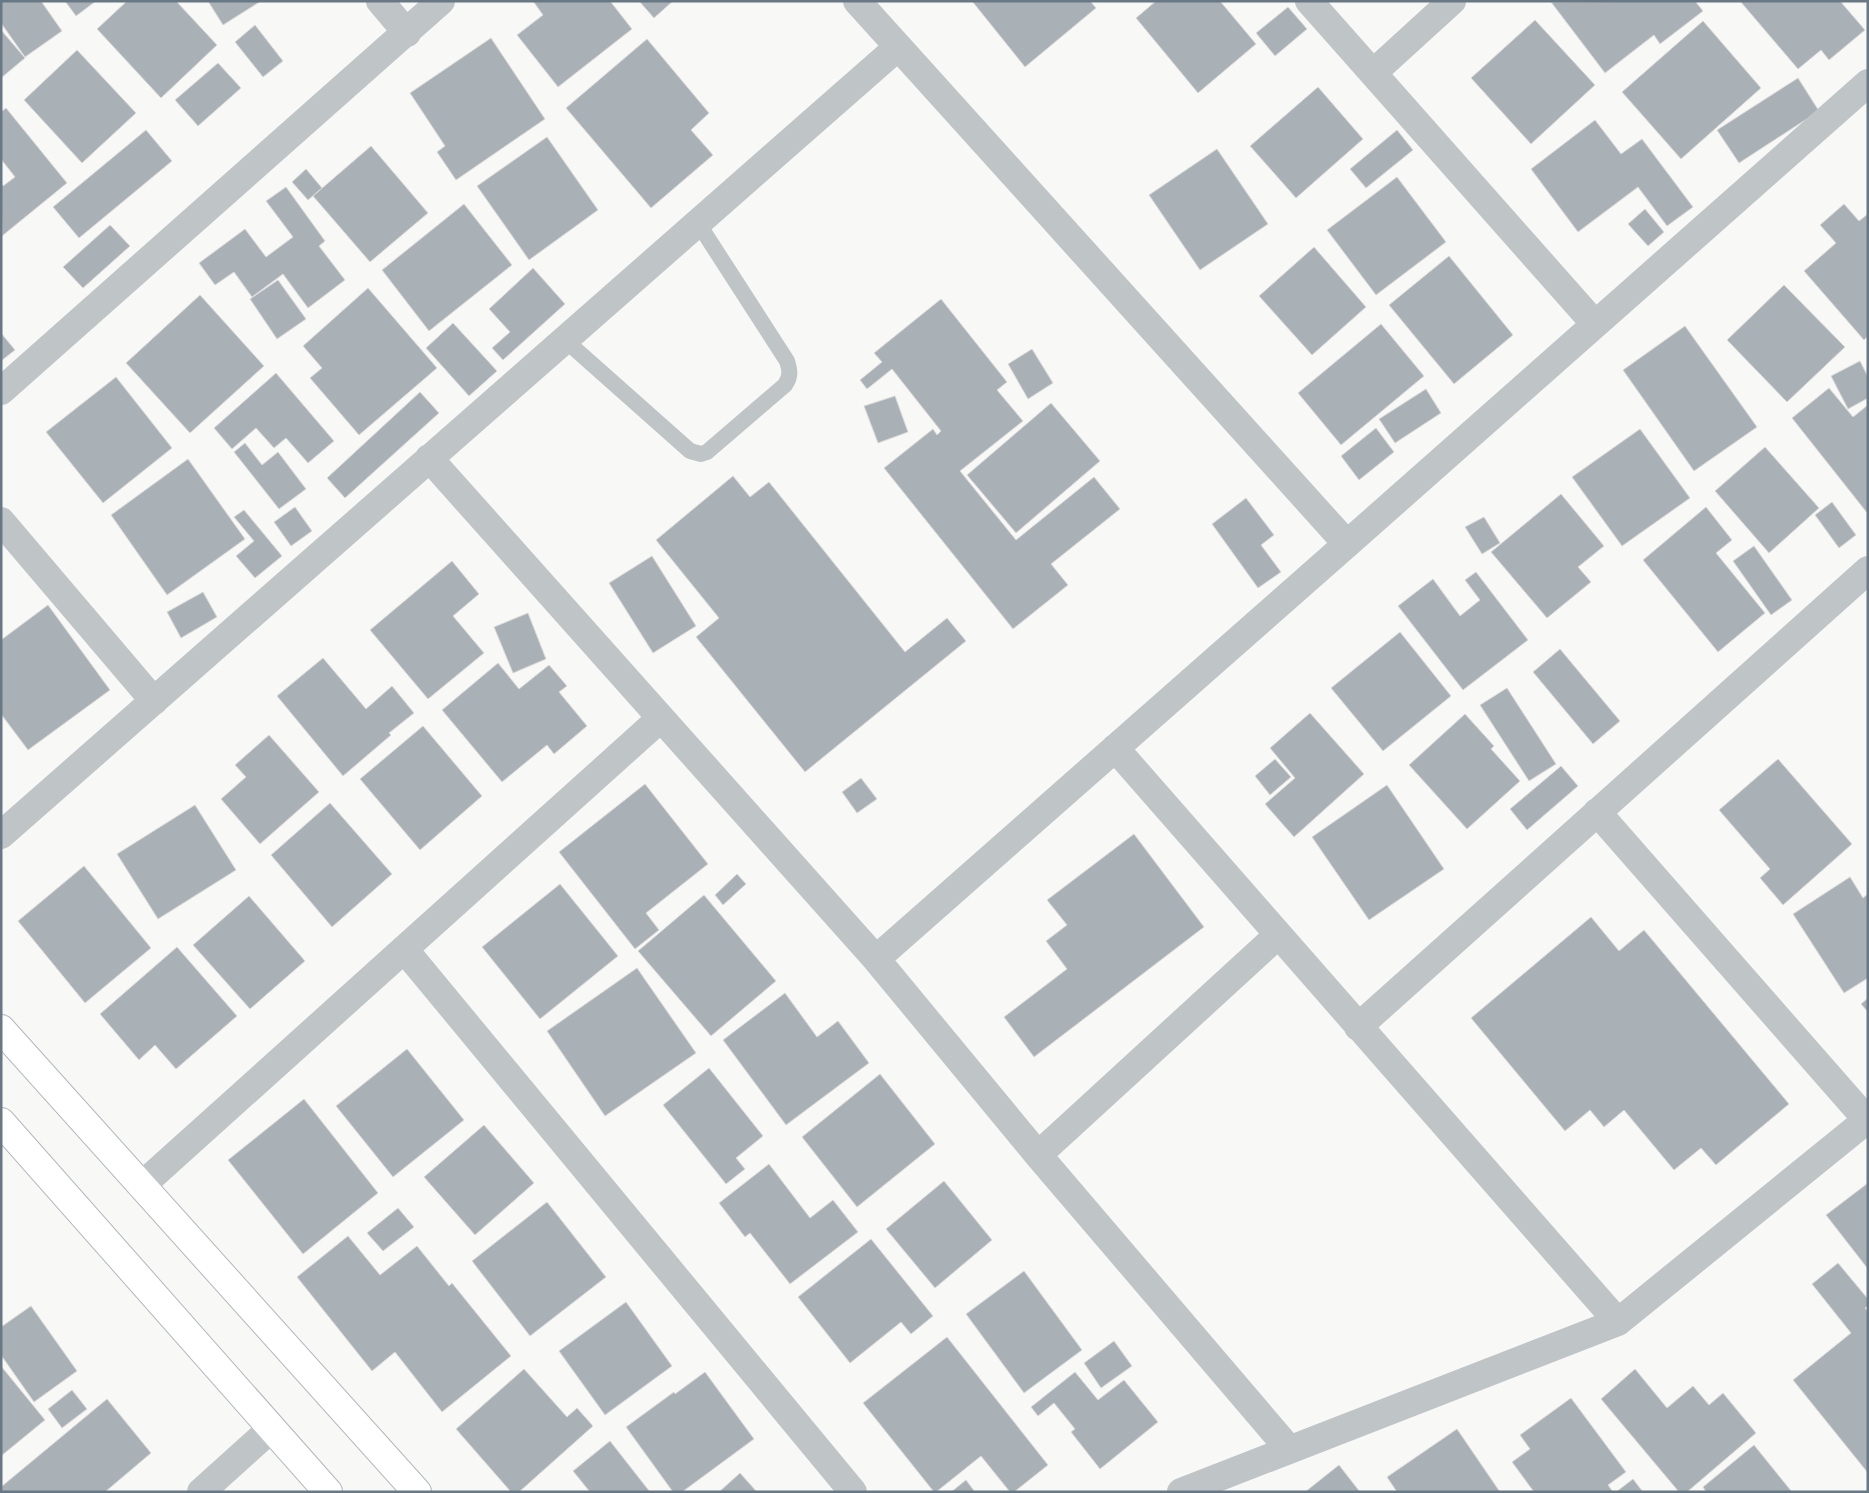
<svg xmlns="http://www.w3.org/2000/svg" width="1869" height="1493" viewBox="0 0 1869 1493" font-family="Rubik,sans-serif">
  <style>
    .building { fill: #a9b1b6; stroke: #dadad8 }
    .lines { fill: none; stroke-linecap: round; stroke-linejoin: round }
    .primary-casing { stroke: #b3b8bc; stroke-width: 30 }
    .lane { stroke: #bfc4c7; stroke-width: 16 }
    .street { stroke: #bfc4c7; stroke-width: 28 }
    .primary { stroke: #fff; stroke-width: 28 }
  </style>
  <rect width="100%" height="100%" fill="#f8f8f6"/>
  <!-- building -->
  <path class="building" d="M 1,1 L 41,1 L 62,31 L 25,57 L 1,23 Z
    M 65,1 L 96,1 L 76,16 Z
    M 127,1 L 176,1 L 217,45 L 161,98 L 97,29 Z
    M 208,1 L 261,1 L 223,25 Z
    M 533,1 L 610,1 L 632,29 L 558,87 L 517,35 L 543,15 Z
    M 639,1 L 673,1 L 654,18 Z
    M 972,1 L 1090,1 L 1096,8 L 1025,67 Z
    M 1156,1 L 1220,1 L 1256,44 L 1198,93 L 1136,18 Z
    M 1695,1 L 1703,11 L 1660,44 L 1654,35 L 1605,73 L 1551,2 Z
    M 1740,1 L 1840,1 L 1865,30 L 1829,60 L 1821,50 L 1798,69 Z
    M 1288,7 L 1307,29 L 1275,56 L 1256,33 Z
    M 1535,20 L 1595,85 L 1531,144 L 1471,78 Z
    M 1703,21 L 1761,88 L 1681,159 L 1622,92 Z
    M 255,25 L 283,61 L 263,77 L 235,42 Z
    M 1,30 L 25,58 L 1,78 Z
    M 491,38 L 545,119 L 456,180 L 437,152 L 445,146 L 410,93 Z
    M 647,39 L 709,113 L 691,130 L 713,155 L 651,208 L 566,108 Z
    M 77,50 L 136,113 L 82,163 L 24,100 Z
    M 218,63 L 241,88 L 198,126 L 175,100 Z
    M 1798,78 L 1819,111 L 1739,163 L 1717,130 Z
    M 1318,87 L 1363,139 L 1296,198 L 1250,146 Z
    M 6,108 L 67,183 L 2,236 L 1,183 L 3,186 L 15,177 L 1,159 L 1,112 Z
    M 1595,120 L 1621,154 L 1642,139 L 1693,207 L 1667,226 L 1638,187 L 1578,232 L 1531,169 Z
    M 146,130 L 172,161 L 79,238 L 53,207 Z
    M 1397,130 L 1413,150 L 1366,188 L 1350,169 Z
    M 547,137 L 598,210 L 529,260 L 477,186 Z
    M 371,146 L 428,213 L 370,262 L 313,196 Z
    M 1217,149 L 1268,224 L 1200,270 L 1149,195 Z
    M 306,169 L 322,188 L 308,200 L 292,182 Z
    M 1397,177 L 1446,242 L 1376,295 L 1327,230 Z
    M 286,187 L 325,241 L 319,246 L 345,280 L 308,308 L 283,274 L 252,297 L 234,272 L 215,285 L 199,263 L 245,229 L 266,257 L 293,237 L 266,201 Z
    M 464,204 L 512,265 L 429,331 L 382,270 Z
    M 1844,204 L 1859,221 L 1868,214 L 1868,336 L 1864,340 L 1804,271 L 1836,243 L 1820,225 Z
    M 1645,209 L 1664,232 L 1648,246 L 1628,224 Z
    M 110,225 L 130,246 L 83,288 L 63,267 Z
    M 1314,247 L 1366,307 L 1312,355 L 1259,296 Z
    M 1449,256 L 1513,335 L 1454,384 L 1389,305 Z
    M 533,268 L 565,304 L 503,360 L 492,348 L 510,332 L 489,309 Z
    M 278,280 L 306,319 L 277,339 L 250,299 Z
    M 1784,285 L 1845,347 L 1787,402 L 1727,340 Z
    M 368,288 L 437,368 L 359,435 L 310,378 L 322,368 L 303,346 Z
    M 200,295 L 264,366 L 190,433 L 126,363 Z
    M 941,299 L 1007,382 L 997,390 L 1023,421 L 960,471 L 1016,540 L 1094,477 L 1120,509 L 1051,564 L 1068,585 L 1013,629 L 884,468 L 933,429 L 937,435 L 941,431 L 892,369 L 867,389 L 860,380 L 882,362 L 874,353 Z
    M 453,323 L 497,371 L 469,396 L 426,348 Z
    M 1381,324 L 1424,376 L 1341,445 L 1298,393 Z
    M 1685,326 L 1757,427 L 1694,471 L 1623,370 Z
    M 1,333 L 15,350 L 1,361 Z
    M 1032,349 L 1053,383 L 1028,399 L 1008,364 Z
    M 1860,361 L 1868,377 L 1868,398 L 1848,409 L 1831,376 Z
    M 276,373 L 334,441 L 308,463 L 286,438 L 274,448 L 256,428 L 232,449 L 214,428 Z
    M 116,377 L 172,448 L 103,503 L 46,432 Z
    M 1829,388 L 1853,417 L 1868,405 L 1868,514 L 1792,418 Z
    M 1426,389 L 1441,413 L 1395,443 L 1379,419 Z
    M 420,392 L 439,413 L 345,498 L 327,478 Z
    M 895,396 L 908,432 L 878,443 L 864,406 Z
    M 1051,403 L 1100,461 L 1016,533 L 967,475 Z
    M 1376,428 L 1394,452 L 1359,480 L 1341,456 Z
    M 1640,429 L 1690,498 L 1622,546 L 1572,477 Z
    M 245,443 L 262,465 L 278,452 L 306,489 L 279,509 L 234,452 Z
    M 1765,447 L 1819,508 L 1769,553 L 1715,491 Z
    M 188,459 L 245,539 L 167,595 L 111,515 Z
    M 733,476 L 750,497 L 769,482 L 905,652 L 947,618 L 966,641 L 805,772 L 696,637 L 719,618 L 656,540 Z
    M 1561,494 L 1604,546 L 1578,567 L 1591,582 L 1547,618 L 1491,552 Z
    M 1246,498 L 1274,535 L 1261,545 L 1281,572 L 1258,588 L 1212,524 Z
    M 1832,502 L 1856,535 L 1839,548 L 1815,515 Z
    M 295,507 L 312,531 L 291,546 L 274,522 Z
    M 1706,507 L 1732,540 L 1716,553 L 1765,613 L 1718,652 L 1643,560 Z
    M 244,510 L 282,556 L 255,578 L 236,556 L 254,541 L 234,517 Z
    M 1484,517 L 1500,543 L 1482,554 L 1465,527 Z
    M 1754,546 L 1792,600 L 1771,615 L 1733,561 Z
    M 652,556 L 696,626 L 653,653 L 609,583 Z
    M 452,561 L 479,594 L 453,616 L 484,653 L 428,699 L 370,630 Z
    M 1476,572 L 1528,640 L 1463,690 L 1398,606 L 1433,579 L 1460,616 L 1480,600 L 1465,580 Z
    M 203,592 L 217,617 L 181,638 L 167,612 Z
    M 48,605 L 110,690 L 28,750 L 1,714 L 1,640 Z
    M 528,613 L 546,659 L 513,673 L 494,627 Z
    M 1400,632 L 1451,696 L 1383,751 L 1331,688 Z
    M 1560,649 L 1620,721 L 1593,744 L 1533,672 Z
    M 323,658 L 366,709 L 392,686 L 414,713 L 389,733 L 391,735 L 343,776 L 277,696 Z
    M 498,663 L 519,689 L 549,665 L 567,686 L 559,692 L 587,726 L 554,754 L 547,745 L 502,782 L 442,710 Z
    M 1507,688 L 1556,764 L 1529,781 L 1480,705 Z
    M 1310,713 L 1364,774 L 1294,837 L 1265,804 L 1295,778 L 1270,748 Z
    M 1465,714 L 1494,746 L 1491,749 L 1520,781 L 1467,829 L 1409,765 Z
    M 423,726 L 482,796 L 420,850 L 360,779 Z
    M 269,735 L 319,792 L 260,844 L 221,799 L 246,777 L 235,765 Z
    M 1275,759 L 1291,777 L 1270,795 L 1255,776 Z
    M 1778,759 L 1852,844 L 1783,905 L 1760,878 L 1770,869 L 1719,810 Z
    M 1561,766 L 1578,786 L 1527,830 L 1510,809 Z
    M 861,778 L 877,799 L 857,813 L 842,792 Z
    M 645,784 L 708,864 L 646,913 L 659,930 L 635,949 L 559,852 Z
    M 1387,785 L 1444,869 L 1369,920 L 1312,837 Z
    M 330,803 L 392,874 L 332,927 L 271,855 Z
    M 195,805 L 236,870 L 158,919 L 117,854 Z
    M 1134,834 L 1204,927 L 1034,1057 L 1004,1017 L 1067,969 L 1046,941 L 1067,925 L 1047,900 Z
    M 84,866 L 151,948 L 85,1003 L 18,921 Z
    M 737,874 L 746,884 L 723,905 L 715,895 Z
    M 1850,877 L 1863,898 L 1868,894 L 1868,978 L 1844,993 L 1793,914 Z
    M 560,884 L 618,956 L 540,1019 L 482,947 Z
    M 704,895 L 776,981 L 711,1036 L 638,951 Z
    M 249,896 L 305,961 L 250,1009 L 193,945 Z
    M 1591,917 L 1619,951 L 1644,930 L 1789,1104 L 1716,1165 L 1701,1148 L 1674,1170 L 1624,1110 L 1604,1127 L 1590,1110 L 1565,1131 L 1471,1018 Z
    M 177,947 L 237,1016 L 176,1069 L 155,1045 L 139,1060 L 100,1014 Z
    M 637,968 L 696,1053 L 605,1116 L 547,1031 Z
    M 785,993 L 817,1037 L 838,1021 L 869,1063 L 786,1125 L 723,1040 Z
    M 1868,998 L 1868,1012 L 1861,1004 Z
    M 407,1049 L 464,1120 L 393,1177 L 336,1106 Z
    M 709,1068 L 763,1136 L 736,1158 L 745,1169 L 726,1184 L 663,1105 Z
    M 880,1074 L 935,1144 L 857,1207 L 802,1137 Z
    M 304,1099 L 378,1193 L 303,1254 L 228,1160 Z
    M 484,1125 L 534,1183 L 475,1235 L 424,1177 Z
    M 769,1164 L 810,1218 L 833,1200 L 858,1232 L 790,1284 L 750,1233 L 745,1237 L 719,1203 Z
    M 944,1181 L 992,1240 L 935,1288 L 886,1229 Z
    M 1868,1183 L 1868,1269 L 1826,1215 Z
    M 547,1202 L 606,1277 L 530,1336 L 472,1261 Z
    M 398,1208 L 414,1227 L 383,1251 L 367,1233 Z
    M 348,1236 L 380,1275 L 417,1246 L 449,1286 L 452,1283 L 511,1356 L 442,1412 L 395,1352 L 372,1371 L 297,1277 Z
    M 871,1239 L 933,1316 L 911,1334 L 901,1322 L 850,1363 L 798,1297 Z
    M 1838,1263 L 1868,1299 L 1868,1305 L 1865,1308 L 1868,1312 L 1868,1473 L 1793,1380 L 1851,1333 L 1812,1284 Z
    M 1024,1271 L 1082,1350 L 1024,1393 L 966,1314 Z
    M 626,1302 L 672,1366 L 605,1415 L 559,1351 Z
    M 31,1306 L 77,1371 L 34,1402 L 1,1355 L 1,1327 Z
    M 947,1337 L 1048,1465 L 1014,1492 L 1010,1492 L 981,1456 L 936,1492 L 934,1492 L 863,1403 Z
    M 1114,1341 L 1132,1366 L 1101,1388 L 1084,1363 Z
    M 1,1366 L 45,1420 L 1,1456 Z
    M 524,1369 L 567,1417 L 577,1408 L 593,1426 L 519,1492 L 511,1492 L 456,1429 Z
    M 1635,1369 L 1667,1408 L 1693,1386 L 1709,1405 L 1723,1393 L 1756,1433 L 1687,1492 L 1679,1492 L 1601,1399 Z
    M 705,1372 L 754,1439 L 682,1492 L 673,1492 L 626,1427 L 674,1392 L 675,1394 Z
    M 1075,1372 L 1098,1400 L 1124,1380 L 1158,1422 L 1100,1469 L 1071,1432 L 1075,1429 L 1054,1403 L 1038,1416 L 1031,1407 Z
    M 72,1390 L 87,1409 L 62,1428 L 48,1409 Z
    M 1571,1398 L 1626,1472 L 1608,1485 L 1613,1492 L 1534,1492 L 1512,1462 L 1530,1449 L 1520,1435 Z
    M 107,1399 L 151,1453 L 105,1492 L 1,1492 L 1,1487 Z
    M 1457,1429 L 1500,1492 L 1397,1492 L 1387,1477 Z
    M 610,1441 L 650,1492 L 590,1492 L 573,1471 Z
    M 1754,1445 L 1792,1492 L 1706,1492 L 1703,1487 Z
    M 1339,1465 L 1360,1492 L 1305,1492 Z
    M 740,1473 L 757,1492 L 719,1492 Z
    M 1633,1479 L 1643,1492 L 1616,1492 Z
    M 966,1480 L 975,1492 L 951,1492 Z"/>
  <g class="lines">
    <!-- primary casing -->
    <g class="primary-casing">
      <path id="primary" d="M 1,1029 L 417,1492
        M 1,1122 L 328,1492"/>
    </g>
    <!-- lane -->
    <path class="lane" d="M 565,340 L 690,451 L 701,454 L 707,452 L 785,385 C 791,376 790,371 787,361 L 698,223"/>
    <!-- street -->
    <path class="street" d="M 380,1 L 407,33
      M 857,1 L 1347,544
      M 1309,1 L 1595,324
      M 1373,73 L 1452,1
      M 1,391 L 441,1
      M 429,458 L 876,959 L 1038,1155 L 1289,1449
      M 1,521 L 154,701
      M 1115,748 L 1618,1322
      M 1597,812 L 1867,1120
      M 1,835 L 898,47
      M 404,949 L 853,1492
      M 876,959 L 1347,544 L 1868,83
      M 1358,1027 L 1868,570
      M 1038,1155 L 1278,935
      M 141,1186 L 661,718
      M 201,1492 L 272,1428
      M 1181,1492 L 1618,1322 L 1868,1119"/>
    <!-- primary -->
    <use href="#primary" class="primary"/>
  </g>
  <!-- border -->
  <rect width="1869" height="1493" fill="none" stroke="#697885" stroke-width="5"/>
</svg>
